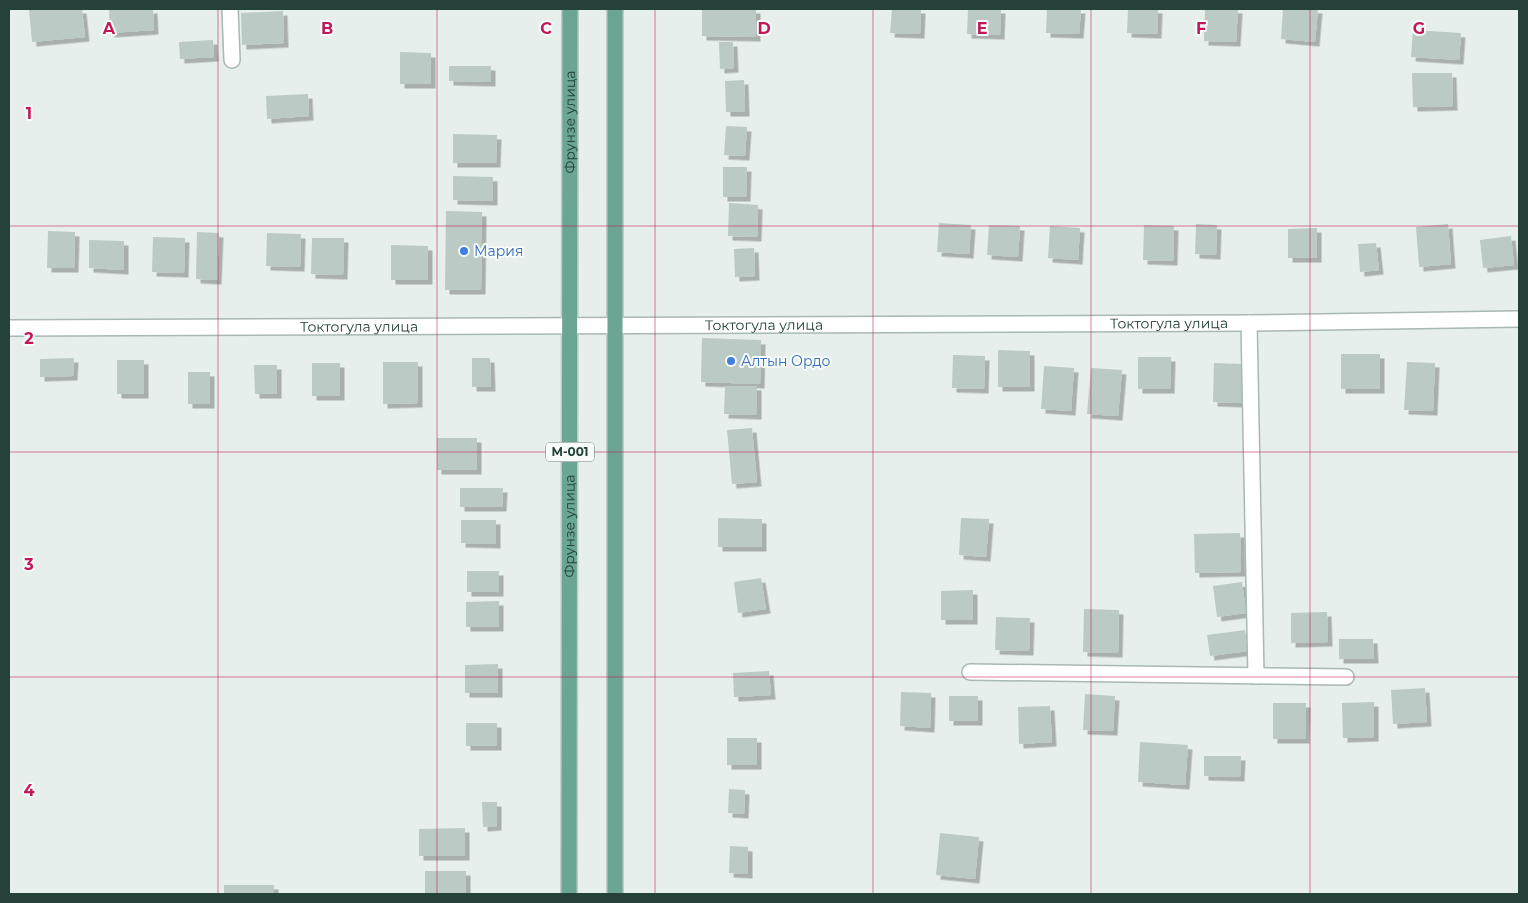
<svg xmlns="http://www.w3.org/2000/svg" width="1528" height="903" viewBox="0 0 1528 903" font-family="Montserrat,sans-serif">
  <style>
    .building { fill: #bbcac4; filter: url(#shadow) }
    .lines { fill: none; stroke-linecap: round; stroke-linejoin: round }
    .minor-casing { stroke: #a8b8b2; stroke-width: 18 }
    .primary-casing { stroke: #c2cac8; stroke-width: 18 }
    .minor { stroke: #fff; stroke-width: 15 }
    .primary { stroke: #6aa596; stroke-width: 15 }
    .grid { fill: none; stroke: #c2185b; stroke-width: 1; stroke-opacity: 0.55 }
    .shop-dot { fill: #3f7fe0; stroke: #f7fbf9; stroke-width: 2 }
    .labels { text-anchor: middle; stroke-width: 4; stroke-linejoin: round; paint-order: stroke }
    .shield { fill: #f7fbf9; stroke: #637a73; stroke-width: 1 }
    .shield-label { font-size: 12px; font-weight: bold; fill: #24423a }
    .street-label { font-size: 14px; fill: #24423a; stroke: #f7fbf9 }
    .shop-label { font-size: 14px; fill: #366cbe; stroke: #f7fbf9; text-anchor: start }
    .grid-label { font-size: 16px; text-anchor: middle; font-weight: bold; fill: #c2185b; stroke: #f7fbf9; stroke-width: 4; stroke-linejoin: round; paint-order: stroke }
  </style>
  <defs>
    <filter id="shadow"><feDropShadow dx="4.5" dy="4.5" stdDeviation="0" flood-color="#0004"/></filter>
  </defs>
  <rect width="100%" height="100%" fill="#e6efeb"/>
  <!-- building -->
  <path class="building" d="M 29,9 L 82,9 L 85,37 L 32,42 Z
    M 109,9 L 153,9 L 154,30 L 110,33 Z
    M 702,9 L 756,9 L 756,37 L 702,36 Z
    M 892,9 L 921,9 L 920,34 L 890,33 Z
    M 968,9 L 1001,9 L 1000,35 L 967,34 Z
    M 1047,9 L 1081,9 L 1079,34 L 1046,33 Z
    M 1128,9 L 1158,9 L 1157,34 L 1127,33 Z
    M 1205,9 L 1238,9 L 1236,42 L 1204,41 Z
    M 1283,9 L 1318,9 L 1315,42 L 1281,39 Z
    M 283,11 L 284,43 L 242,45 L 241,13 Z
    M 1413,30 L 1461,33 L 1459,60 L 1411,57 Z
    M 213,40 L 214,57 L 180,59 L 179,42 Z
    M 719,42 L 733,42 L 734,68 L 720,69 Z
    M 400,52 L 431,53 L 431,84 L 400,84 Z
    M 449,66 L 491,66 L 491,82 L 449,81 Z
    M 1412,73 L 1452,73 L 1453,106 L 1413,107 Z
    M 744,80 L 745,112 L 726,112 L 725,81 Z
    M 308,94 L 309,116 L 267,119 L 266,96 Z
    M 726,126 L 747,127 L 745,156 L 724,155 Z
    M 453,134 L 497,135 L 496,163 L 453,163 Z
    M 723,167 L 747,167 L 746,197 L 723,197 Z
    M 453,176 L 493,177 L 493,201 L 453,200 Z
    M 729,203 L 758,205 L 757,237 L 728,236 Z
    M 446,211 L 482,212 L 481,290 L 445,290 Z
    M 939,223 L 971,225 L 969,254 L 937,252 Z
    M 1196,224 L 1217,225 L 1216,255 L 1195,254 Z
    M 1448,224 L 1451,264 L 1419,267 L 1416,227 Z
    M 989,225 L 1020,226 L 1018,257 L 987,255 Z
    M 1144,225 L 1174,226 L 1173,261 L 1143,260 Z
    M 1050,226 L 1080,228 L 1078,260 L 1048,258 Z
    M 1317,228 L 1317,258 L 1288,258 L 1288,229 Z
    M 48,231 L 75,232 L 74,268 L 47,268 Z
    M 197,232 L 219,233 L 217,280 L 196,279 Z
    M 267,233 L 301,234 L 300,267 L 266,266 Z
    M 1511,236 L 1514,265 L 1483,268 L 1480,240 Z
    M 153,237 L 185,238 L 184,273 L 152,272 Z
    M 312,238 L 344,238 L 343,275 L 311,274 Z
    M 89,240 L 124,241 L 124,270 L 89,268 Z
    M 1376,243 L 1379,270 L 1360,272 L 1358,244 Z
    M 391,245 L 428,246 L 428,280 L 391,280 Z
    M 754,248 L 755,276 L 735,277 L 734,249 Z
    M 702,338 L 761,340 L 760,384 L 701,382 Z
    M 998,350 L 1030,351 L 1030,387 L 998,387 Z
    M 1341,354 L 1380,354 L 1380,389 L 1341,389 Z
    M 953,355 L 985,356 L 984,389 L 952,388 Z
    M 1138,357 L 1171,357 L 1170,389 L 1138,389 Z
    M 74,358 L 73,376 L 40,377 L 40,359 Z
    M 472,358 L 490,358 L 491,387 L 472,387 Z
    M 117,360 L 144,360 L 144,394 L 117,394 Z
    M 383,362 L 418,362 L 418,403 L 383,404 Z
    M 1407,362 L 1435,363 L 1433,411 L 1404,410 Z
    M 312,363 L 340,363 L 340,396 L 312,396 Z
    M 1214,363 L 1244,364 L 1242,403 L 1213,402 Z
    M 254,365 L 277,365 L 277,394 L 255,394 Z
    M 1044,366 L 1074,368 L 1071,411 L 1041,409 Z
    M 1091,368 L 1122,370 L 1118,416 L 1087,414 Z
    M 188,372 L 210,372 L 210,404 L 188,404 Z
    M 725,386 L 757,386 L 757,415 L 724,414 Z
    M 752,428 L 757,482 L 732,484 L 727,430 Z
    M 437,438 L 477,438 L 477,470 L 437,470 Z
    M 460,488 L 503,488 L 502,507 L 460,507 Z
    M 718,518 L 762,519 L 762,547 L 718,547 Z
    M 961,518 L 989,519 L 986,557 L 959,555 Z
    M 461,520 L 496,520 L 496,544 L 461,543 Z
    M 1240,533 L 1241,572 L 1195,573 L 1194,534 Z
    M 467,571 L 499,571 L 499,592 L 467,592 Z
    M 761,578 L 766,609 L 738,613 L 734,582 Z
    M 1242,582 L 1246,613 L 1217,617 L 1213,586 Z
    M 973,590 L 973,620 L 941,620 L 941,591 Z
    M 499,601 L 499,627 L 466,627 L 466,602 Z
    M 1084,609 L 1119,610 L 1118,653 L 1083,652 Z
    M 1327,612 L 1328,642 L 1291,643 L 1291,613 Z
    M 996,617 L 1030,618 L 1029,651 L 995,650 Z
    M 1245,630 L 1248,651 L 1210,656 L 1207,635 Z
    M 1339,639 L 1373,639 L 1374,659 L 1339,659 Z
    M 498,664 L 498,693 L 465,693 L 465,665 Z
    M 769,671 L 771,695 L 734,697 L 733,673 Z
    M 1425,688 L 1427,722 L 1393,724 L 1391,690 Z
    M 901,692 L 931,693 L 930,728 L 900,726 Z
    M 1085,694 L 1115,696 L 1113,731 L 1083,730 Z
    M 949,696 L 978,696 L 978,721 L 949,721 Z
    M 1374,702 L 1374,737 L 1343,738 L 1342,703 Z
    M 1273,703 L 1306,703 L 1305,739 L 1273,739 Z
    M 1050,706 L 1052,742 L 1019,744 L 1018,707 Z
    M 466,723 L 497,723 L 497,746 L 466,746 Z
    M 727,738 L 757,738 L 757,765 L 727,765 Z
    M 1140,742 L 1188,745 L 1185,785 L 1138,782 Z
    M 1204,756 L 1241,756 L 1240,777 L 1204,776 Z
    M 729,789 L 745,790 L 744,814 L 728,813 Z
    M 482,802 L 497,802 L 497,826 L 483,827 Z
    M 465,828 L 465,856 L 419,856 L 419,829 Z
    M 940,833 L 979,837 L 975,879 L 936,875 Z
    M 730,846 L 748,847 L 748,874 L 729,873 Z
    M 425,871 L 466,871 L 466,894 L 425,894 Z
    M 224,885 L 274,885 L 274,894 L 224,894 Z"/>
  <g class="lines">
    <!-- minor casing -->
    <g class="minor-casing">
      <g id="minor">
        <path d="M 230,9 L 232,60"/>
        <path d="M 1249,323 L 1256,676"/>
        <path id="s1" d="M 9,328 L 1249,323 L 1519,319"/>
        <path d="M 970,672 L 1346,677"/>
      </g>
    </g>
    <!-- primary casing -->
    <g class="primary-casing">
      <g id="primary">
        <path id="s2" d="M 569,894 L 570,9"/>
        <path d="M 615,894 L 615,9"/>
      </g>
    </g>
    <!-- minor -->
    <use href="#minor" class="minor"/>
    <!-- primary -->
    <use href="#primary" class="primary"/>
  </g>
  <!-- grid -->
  <path class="grid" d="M 218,9 L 218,894M 437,9 L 437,894M 655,9 L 655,894M 873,9 L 873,894M 1091,9 L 1091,894M 1310,9 L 1310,894M 9,226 L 1519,226M 9,452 L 1519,452M 9,677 L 1519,677"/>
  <!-- markers -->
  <g class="shop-dot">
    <circle cx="464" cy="251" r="5"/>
    <circle cx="731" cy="361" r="5"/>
  </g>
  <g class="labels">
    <!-- shield labels -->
    <rect class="shield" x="546" y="442.5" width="48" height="19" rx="4"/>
    <g class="shield-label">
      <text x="570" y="456">M-001</text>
    </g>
    <!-- street labels -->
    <g class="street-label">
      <text dy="5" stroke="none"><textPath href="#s2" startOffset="772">Фрунзе улица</textPath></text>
      <text dy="5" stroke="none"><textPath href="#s1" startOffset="1160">Токтогула улица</textPath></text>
      <text dy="5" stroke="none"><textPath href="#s1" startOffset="755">Токтогула улица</textPath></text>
      <text dy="5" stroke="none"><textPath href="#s1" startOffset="350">Токтогула улица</textPath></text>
      <text dy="5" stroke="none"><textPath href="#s2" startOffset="368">Фрунзе улица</textPath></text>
    </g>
    <!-- shop labels -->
    <g class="shop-label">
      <text x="474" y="256">Мария</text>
      <text x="741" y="366">Алтын Ордо</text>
    </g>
  </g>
  <g class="grid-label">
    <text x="109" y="34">A</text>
    <text x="327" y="34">B</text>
    <text x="546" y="34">C</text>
    <text x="764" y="34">D</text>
    <text x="982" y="34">E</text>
    <text x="1201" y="34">F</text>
    <text x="1419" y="34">G</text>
    <text x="29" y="119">1</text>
    <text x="29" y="344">2</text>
    <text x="29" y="570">3</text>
    <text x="29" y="796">4</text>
  </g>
  <!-- border -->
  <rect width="1528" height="903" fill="none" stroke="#24423a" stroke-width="20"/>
</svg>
